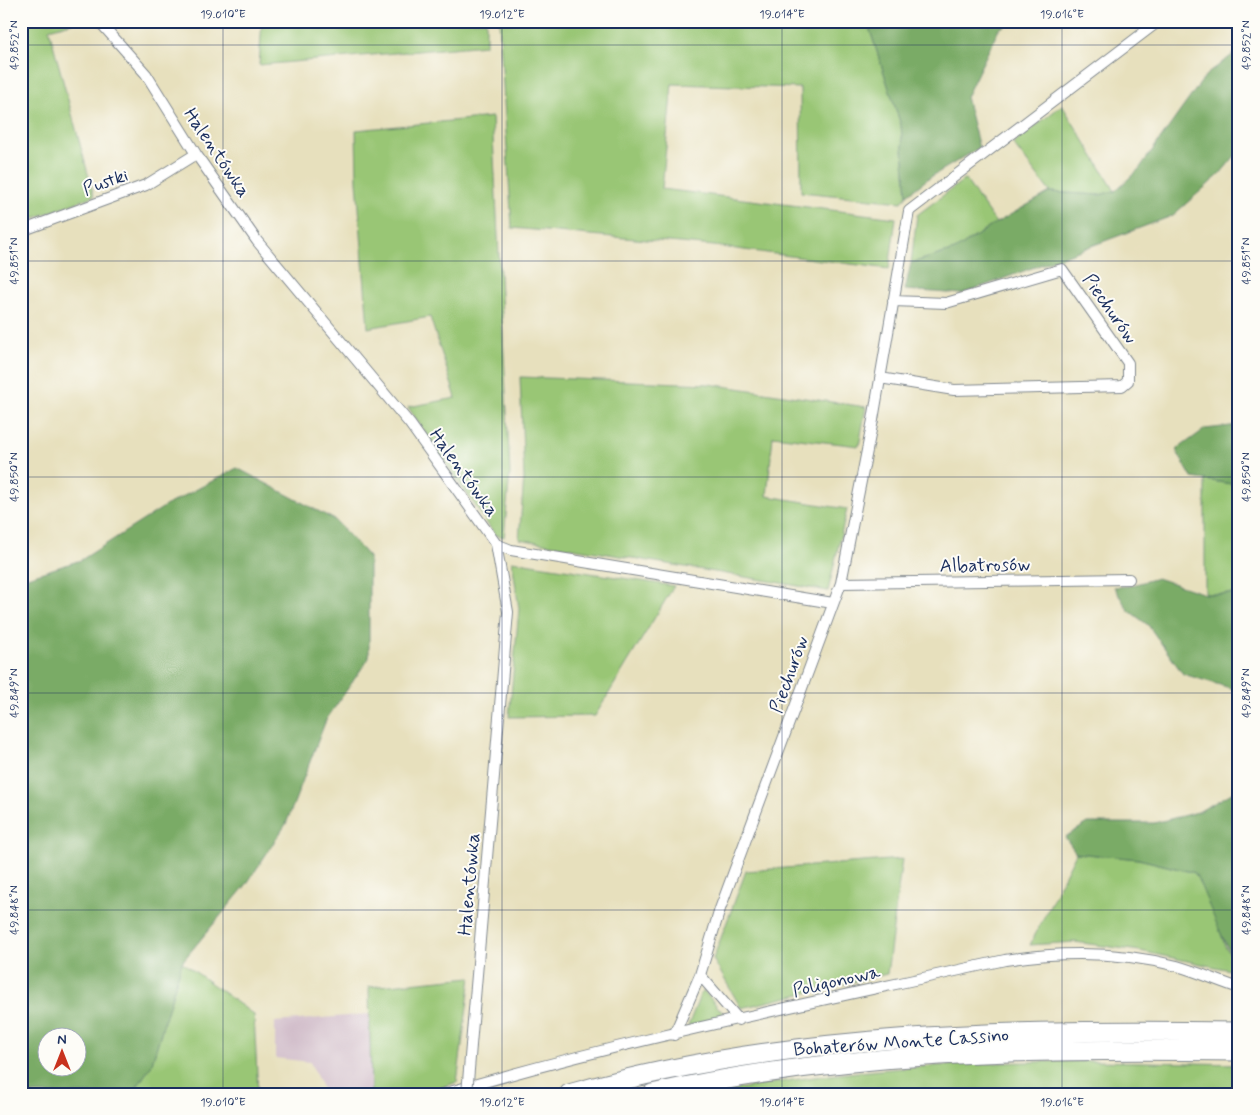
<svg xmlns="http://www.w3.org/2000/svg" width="1260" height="1115" viewBox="0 0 1260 1115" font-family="Mynerve,sans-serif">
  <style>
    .industrial { fill: #d1bdca }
    .green { fill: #99c674; stroke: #5a7a69 }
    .forest { fill: #7aab66; stroke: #4a6d62; fill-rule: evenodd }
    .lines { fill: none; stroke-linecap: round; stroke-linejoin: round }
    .minor-casing { stroke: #81888e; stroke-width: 12 }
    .motorway-casing { stroke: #81888e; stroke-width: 21 }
    .minor { stroke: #fff; stroke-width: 10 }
    .motorway { stroke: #fff; stroke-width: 19 }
    .minor-bridge-casing { stroke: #81888e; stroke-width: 12; stroke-linecap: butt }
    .minor-bridge { stroke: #fff; stroke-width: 10 }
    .ticks { fill: none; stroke: #1b2f5e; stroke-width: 1; stroke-opacity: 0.45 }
    .labels { text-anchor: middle; stroke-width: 4; stroke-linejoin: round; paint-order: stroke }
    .street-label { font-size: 19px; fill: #1b2f5e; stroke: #fdfcf7 }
    .neatline { fill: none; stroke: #1b2f5e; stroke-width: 2 }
    .ticks-label { font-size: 12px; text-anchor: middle; fill: #1b2f5e }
  </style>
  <rect width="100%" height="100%" fill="#fdfcf7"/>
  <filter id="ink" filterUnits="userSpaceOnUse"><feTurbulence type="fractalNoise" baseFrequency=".02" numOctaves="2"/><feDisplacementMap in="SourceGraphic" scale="10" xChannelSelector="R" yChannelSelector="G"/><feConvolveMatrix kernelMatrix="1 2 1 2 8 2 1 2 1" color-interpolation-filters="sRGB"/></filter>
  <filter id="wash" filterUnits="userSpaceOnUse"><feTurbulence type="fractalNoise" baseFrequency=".0096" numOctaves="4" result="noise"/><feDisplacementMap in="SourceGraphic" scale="20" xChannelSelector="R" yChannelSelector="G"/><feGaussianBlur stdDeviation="1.12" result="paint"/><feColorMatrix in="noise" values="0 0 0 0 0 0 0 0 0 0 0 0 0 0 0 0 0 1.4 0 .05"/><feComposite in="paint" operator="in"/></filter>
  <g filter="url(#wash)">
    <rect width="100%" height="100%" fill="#e7e0bd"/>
    <!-- industrial -->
    <path class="industrial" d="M 370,1014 L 371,1094 L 325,1094 L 310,1062 L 275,1058 L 275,1022 Z"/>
    <!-- green -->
    <path class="green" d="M 21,21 L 78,21 L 49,29 L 94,196 L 21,223 Z
      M 262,21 L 486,21 L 486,45 L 259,65 Z
      M 499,21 L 867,21 L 901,125 L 907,195 L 902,202 L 801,192 L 800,88 L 672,84 L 662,189 L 896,218 L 889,269 L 714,246 L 512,228 Z
      M 1062,105 L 1115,191 L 1099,195 L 1050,192 L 1013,144 Z
      M 492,117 L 510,473 L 504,537 L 495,535 L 408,407 L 456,398 L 430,317 L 368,328 L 357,181 L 356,130 Z
      M 965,179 L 996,223 L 955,250 L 911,263 L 917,215 Z
      M 520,377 L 709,384 L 866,407 L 859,446 L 773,436 L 767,496 L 847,509 L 828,591 L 519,539 L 524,478 Z
      M 1205,480 L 1239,485 L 1239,594 L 1205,594 Z
      M 512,561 L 674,586 L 595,716 L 509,717 L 519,609 Z
      M 1076,853 L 1139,859 L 1195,873 L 1214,913 L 1225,946 L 1239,967 L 1239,972 L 1140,951 L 1075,942 L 1030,945 Z
      M 902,859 L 887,974 L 741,1008 L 713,959 L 746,871 Z
      M 182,962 L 254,1015 L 258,1094 L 132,1094 L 151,1066 Z
      M 471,977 L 457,1082 L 425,1094 L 371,1094 L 369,987 Z
      M 704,991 L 724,1014 L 723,1017 L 688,1026 L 701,993 Z
      M 1093,1061 L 1239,1064 L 1239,1094 L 713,1094 C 837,1068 966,1062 1093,1061 Z"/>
    <!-- forest -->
    <path class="forest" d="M 867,21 L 1012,21 L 999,29 L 966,97 L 979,148 L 929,178 L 907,195 L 901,125 Z
      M 1239,50 L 1239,151 L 1219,175 L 1172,216 L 962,294 L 905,290 L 911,263 L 955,250 L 996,223 L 1050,192 L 1099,195 L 1115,191 L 1139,169 L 1206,75 Z
      M 1239,425 L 1239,485 L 1192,478 L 1176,450 L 1205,429 Z
      M 237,468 L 335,520 L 369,557 L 369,658 L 326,720 L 286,824 L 246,885 L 182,962 L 151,1066 L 132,1094 L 21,1094 L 21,579 L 81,560 L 167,505 ZM 48,1038 L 78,1038 L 78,1068 L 48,1068 Z
      M 1157,578 L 1205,594 L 1239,594 L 1239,693 L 1237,690 L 1183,674 L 1148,625 L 1128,610 L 1114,587 L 1129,586 Z
      M 1239,789 L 1239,967 C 1220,938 1210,905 1195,873 L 1139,859 L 1076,853 L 1065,837 L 1088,823 L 1154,823 L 1198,812 Z"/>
  </g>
  <g filter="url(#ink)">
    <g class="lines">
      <!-- minor casing -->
      <g class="minor-casing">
        <path id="minor" d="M 99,21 L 146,74 L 196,154 L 257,241 L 410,424 L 496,544 L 508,612 L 471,1045
          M 21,231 L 146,185 L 196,154
          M 880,378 L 954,390 L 1122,386 L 1128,381 L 1128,363 L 1062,269 L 946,303 L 893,301
          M 496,544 L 511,550 L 833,603
          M 841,583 L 1129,579
          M 700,975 L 739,1020
          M 674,1035 L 700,975 L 720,909 L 841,583 L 873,420 L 909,211 L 1159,21
          M 443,1094 C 627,1039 817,1002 1005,960 C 1062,951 1120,951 1177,966 C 1198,972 1218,981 1239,988"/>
      </g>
      <!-- motorway casing -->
      <g class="motorway-casing">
        <path id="motorway" d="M 569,1094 C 787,1032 1014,1029 1239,1032
          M 652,1094 C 845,1050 1042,1048 1239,1051"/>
      </g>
      <!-- minor -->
      <use href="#minor" class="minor"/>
      <!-- motorway -->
      <use href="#motorway" class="motorway"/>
      <!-- minor-bridge casing -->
      <g class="minor-bridge-casing">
        <path id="minor-bridge" d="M 467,1094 L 471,1045"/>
      </g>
      <!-- minor-bridge -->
      <use href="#minor-bridge" class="minor-bridge"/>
    </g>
  </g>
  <!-- ticks -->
  <path class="ticks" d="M 223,21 L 223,1094M 502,21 L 502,1094M 782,21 L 782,1094M 1062,21 L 1062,1094M 21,45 L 1239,45M 21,261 L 1239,261M 21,477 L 1239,477M 21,693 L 1239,693M 21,910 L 1239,910"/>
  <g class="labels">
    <!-- street labels -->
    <g class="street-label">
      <text transform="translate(218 152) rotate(56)" y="7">Halentówka</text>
      <text transform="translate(105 181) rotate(-20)" y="7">Pustki</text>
      <text transform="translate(1111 308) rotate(55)" y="7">Piechurów</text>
      <text transform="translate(465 472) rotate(54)" y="7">Halentówka</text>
      <text transform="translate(985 564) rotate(-1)" y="7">Albatrosów</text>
      <text transform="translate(788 674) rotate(-70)" y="7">Piechurów</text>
      <text transform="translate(468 884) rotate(-85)" y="7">Halentówka</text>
      <text transform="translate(836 980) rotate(-13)" y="7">Poligonowa</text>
      <text transform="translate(901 1041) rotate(-4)" y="7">Bohaterów Monte Cassino</text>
    </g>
  </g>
  <!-- margin -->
  <rect width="1260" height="1115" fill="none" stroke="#fdfcf7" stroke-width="55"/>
  <!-- north arrow -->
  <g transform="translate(62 1052)"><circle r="24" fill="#fdfcf7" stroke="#a3aaba"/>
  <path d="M0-4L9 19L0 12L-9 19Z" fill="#c8321e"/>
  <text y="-8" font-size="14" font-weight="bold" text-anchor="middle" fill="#1b2f5e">N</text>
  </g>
  <rect x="28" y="28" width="1204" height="1060" class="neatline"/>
  <g class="ticks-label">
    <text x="223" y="18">19.010°E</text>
    <text x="502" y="18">19.012°E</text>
    <text x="782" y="18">19.014°E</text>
    <text x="1062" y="18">19.016°E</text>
    <text transform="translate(14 45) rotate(-90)" y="4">49.852°N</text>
    <text transform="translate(1246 45) rotate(-90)" y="4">49.852°N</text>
    <text transform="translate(14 261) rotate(-90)" y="4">49.851°N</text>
    <text transform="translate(1246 261) rotate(-90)" y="4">49.851°N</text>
    <text transform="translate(14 477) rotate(-90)" y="4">49.850°N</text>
    <text transform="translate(1246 477) rotate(-90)" y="4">49.850°N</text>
    <text transform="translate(14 693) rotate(-90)" y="4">49.849°N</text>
    <text transform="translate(1246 693) rotate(-90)" y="4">49.849°N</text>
    <text transform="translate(14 910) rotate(-90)" y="4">49.848°N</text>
    <text transform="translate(1246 910) rotate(-90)" y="4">49.848°N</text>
    <text x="223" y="1106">19.010°E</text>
    <text x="502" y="1106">19.012°E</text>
    <text x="782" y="1106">19.014°E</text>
    <text x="1062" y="1106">19.016°E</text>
  </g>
</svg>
